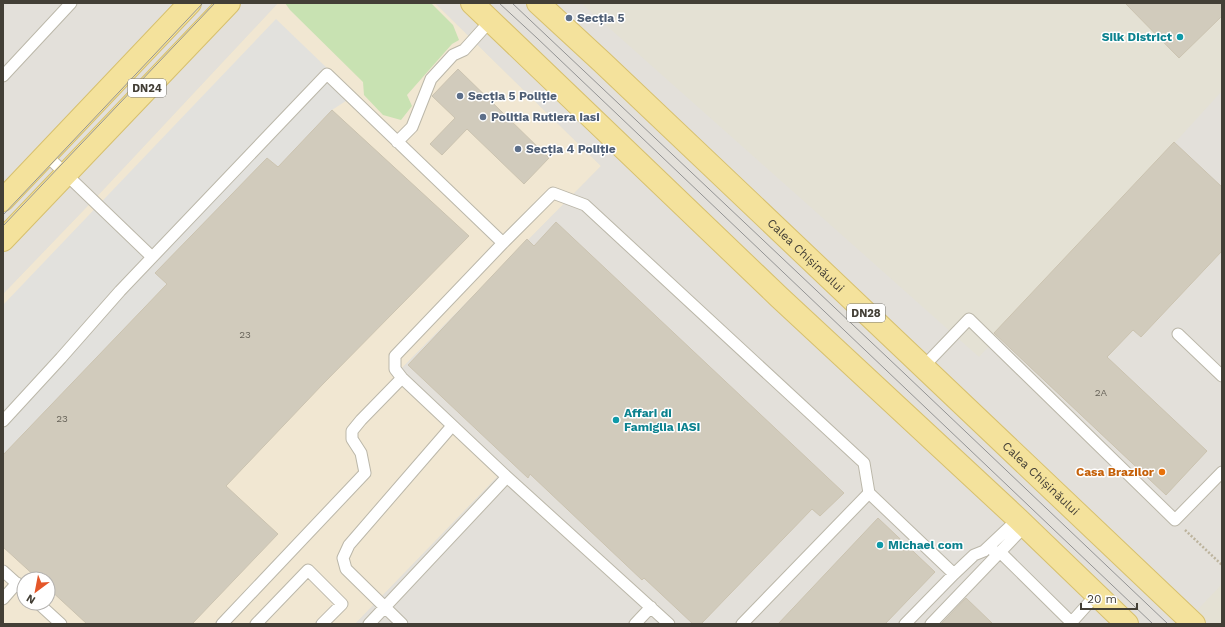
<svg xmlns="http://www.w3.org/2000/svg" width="1225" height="627" viewBox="0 0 1225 627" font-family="'Work Sans',sans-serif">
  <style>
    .residential { fill: #e4e1d4; fill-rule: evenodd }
    .commercial { fill: #f1e7d2; fill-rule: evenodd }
    .industrial { fill: #e3e0da }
    .green { fill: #c8e2b2 }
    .parking { fill: #e2e1dd }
    .building { fill: #d1cbbc; stroke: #cbc3b0 }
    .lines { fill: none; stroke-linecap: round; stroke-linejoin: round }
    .lane-casing { stroke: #bbb7a9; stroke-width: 13 }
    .primary-casing { stroke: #d7c06e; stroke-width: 24 }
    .path { stroke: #bcb39c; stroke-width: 2.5; stroke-dasharray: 2 2; stroke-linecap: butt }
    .lane { stroke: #fff; stroke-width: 11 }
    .primary { stroke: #f4e29c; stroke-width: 22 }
    .tram { stroke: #949494; stroke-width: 1 }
    .service-dot { fill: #5c6f8a; stroke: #fff; stroke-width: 1.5 }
    .culture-dot { fill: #0f9aa8; stroke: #fff; stroke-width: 1.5 }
    .food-dot { fill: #e8710a; stroke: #fff; stroke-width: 1.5 }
    .labels { text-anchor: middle; stroke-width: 3; stroke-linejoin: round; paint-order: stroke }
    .number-label { font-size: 10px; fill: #666258 }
    .shield { fill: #fff; stroke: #7b7972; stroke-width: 1 }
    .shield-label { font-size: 11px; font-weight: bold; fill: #433f36 }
    .service-label { font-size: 12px; font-weight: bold; fill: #4e5e75; stroke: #fff; text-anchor: start }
    .culture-label { font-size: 12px; font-weight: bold; fill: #0d838f; stroke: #fff; text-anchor: start }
    .street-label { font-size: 12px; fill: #433f36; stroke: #fff }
    .food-label { font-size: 12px; font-weight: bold; fill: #c56008; stroke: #fff; text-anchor: end }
  </style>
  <rect width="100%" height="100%" fill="#f1efe6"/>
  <!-- residential -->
  <path class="residential" d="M 3,3 L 1222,3 L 1222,624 L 3,624 ZM 24,579 L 48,579 L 48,603 L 24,603 Z"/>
  <!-- commercial -->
  <path class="commercial" d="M 278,3 L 435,3 L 601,166 L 395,375 L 500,474 L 355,624 L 3,624 L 3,294 L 103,190 ZM 24,579 L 48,579 L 48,603 L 24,603 Z"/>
  <!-- industrial -->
  <path class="industrial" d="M 3,3 L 278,3 L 103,190 L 3,294 Z
    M 435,3 L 581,3 L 979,357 L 1222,91 L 1222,584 L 1184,624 L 355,624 L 500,474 L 395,375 L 601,166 Z"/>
  <!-- green -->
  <path class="green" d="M 285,3 L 431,3 L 453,25 L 459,40 L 452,44 L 407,95 L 412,106 L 401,120 L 383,115 L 364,95 L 363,82 L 290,10 Z"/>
  <!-- parking -->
  <path class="parking" d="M 276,19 L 355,95 L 332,110 L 278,167 L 267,158 L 156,273 L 167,284 L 3,455 L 3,305 Z"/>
  <!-- building -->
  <path class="building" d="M 1125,3 L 1222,3 L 1222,16 L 1179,58 Z
    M 458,69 L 549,158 L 524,184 L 467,129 L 442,155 L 430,144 L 455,118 L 432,96 Z
    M 332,110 L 469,236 L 323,384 L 226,486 L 278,534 L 192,624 L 87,624 L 48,588 L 48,579 L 38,579 L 3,547 L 3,455 L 167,284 L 155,273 L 267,158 L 278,167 Z
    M 1174,142 L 1222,187 L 1222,251 L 1141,337 L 1133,330 L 1107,357 L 1207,451 L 1166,495 L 994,333 Z
    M 556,222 L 844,493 L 820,516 L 812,509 L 701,624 L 693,624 L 644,578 L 642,580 L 530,474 L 528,478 L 408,365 L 527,239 L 534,246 Z
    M 878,518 L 935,572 L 885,624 L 778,624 Z
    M 966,598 L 993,624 L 941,624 Z"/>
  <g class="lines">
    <!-- lane casing -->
    <g class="lane-casing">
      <path id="lane" d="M 3,76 L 71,3
        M 397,142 L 412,127 L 431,79 L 453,55 L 464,50 L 491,20
        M 46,155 L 152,257
        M 503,243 L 395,356 L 395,369 L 402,378 L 507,477 L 669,624
        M 1178,334 L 1222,376
        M 923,367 L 969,319 L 1175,520 L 1222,472
        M 3,421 L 61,358 L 120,291 L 327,74 L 503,243 L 553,193 L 585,205 L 864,463 L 869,493 L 954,574 L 974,555 L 984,551 L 1018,519
        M 994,552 L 1000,552 L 1071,622
        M 3,571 L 24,590
        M 3,599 L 17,583
        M 38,603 L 61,624
        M 222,624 L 365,473 L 361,453 L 352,439 L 352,431 L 361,420 L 402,378
        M 256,624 L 308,570 L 342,604 L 322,624
        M 369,624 L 507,477
        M 402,624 L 346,569 L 343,558 L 349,545 L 452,426
        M 635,624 L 651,607
        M 742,624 L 869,493
        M 905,624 L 954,574
        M 931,624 L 1025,526
        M 1070,624 L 1096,595"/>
    </g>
    <!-- primary casing -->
    <g class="primary-casing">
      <g id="primary">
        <path d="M 472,3 L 779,297 L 1018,519 L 1127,624"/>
        <path id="s1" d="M 538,3 L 602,62 L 1194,624"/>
        <path d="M 3,200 L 190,3"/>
        <path d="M 3,240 L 229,3"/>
      </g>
    </g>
    <!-- path -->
    <path class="path" d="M 1185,530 L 1222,565"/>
    <!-- lane -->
    <use href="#lane" class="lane"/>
    <!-- primary -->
    <use href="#primary" class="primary"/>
    <!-- tram -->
    <path class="tram" d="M 499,3 L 537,38 L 1153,624
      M 512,3 L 906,375 L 1168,624
      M 3,215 L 203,3
      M 3,226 L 215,3"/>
  </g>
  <!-- markers -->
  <g class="service-dot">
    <circle cx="569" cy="18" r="4"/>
    <circle cx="460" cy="96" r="4"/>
    <circle cx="483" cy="117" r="4"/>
    <circle cx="518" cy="149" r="4"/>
  </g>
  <g class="culture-dot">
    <circle cx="1180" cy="37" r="4"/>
    <circle cx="616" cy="420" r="4"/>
    <circle cx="880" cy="545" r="4"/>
  </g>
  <circle class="food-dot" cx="1162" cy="472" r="4"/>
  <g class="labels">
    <!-- number labels -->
    <g class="number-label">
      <text x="245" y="338">23</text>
      <text x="1101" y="396">2A</text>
      <text x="62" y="422">23</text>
    </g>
    <!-- shield labels -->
    <g class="shield">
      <rect x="128" y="79" width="38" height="18" rx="3"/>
      <rect x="847" y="304" width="38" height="18" rx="3"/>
    </g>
    <g class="shield-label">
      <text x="147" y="92">DN24</text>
      <text x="866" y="317">DN28</text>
    </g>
    <!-- service labels -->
    <g class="service-label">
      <text x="577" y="22">Secția 5</text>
      <text x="468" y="100">Secția 5 Poliție</text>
      <text x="491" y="121">Politia Rutiera Iasi</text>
      <text x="526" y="153">Secția 4 Poliție</text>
    </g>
    <!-- culture labels -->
    <g class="culture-label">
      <text x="1172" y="41" text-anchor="end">Silk District</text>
      <text x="624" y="417">Affari di<tspan x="624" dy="14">Famiglia IASI</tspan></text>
      <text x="888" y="549">Michael com</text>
    </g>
    <!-- street labels -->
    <g class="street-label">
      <text dy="4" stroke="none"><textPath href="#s1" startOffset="368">Calea Chișinăului</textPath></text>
      <text dy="4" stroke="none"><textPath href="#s1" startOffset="692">Calea Chișinăului</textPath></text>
    </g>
    <!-- food labels -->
    <g class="food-label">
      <text x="1154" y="476">Casa Brazilor</text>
    </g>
  </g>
  <!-- border -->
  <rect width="1225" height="627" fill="none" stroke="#433f36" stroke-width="8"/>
  <!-- north arrow -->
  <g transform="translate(36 591) rotate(212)"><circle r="19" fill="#ffffff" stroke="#b4b2af"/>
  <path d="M0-3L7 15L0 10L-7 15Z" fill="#e45629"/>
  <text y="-6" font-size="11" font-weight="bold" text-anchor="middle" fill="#433f36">N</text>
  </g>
  <!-- scale -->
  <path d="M1081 603v6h56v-6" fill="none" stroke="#433f36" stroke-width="2"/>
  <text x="1087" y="603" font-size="12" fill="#433f36" stroke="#ffffff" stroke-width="3" paint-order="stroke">20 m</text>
</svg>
